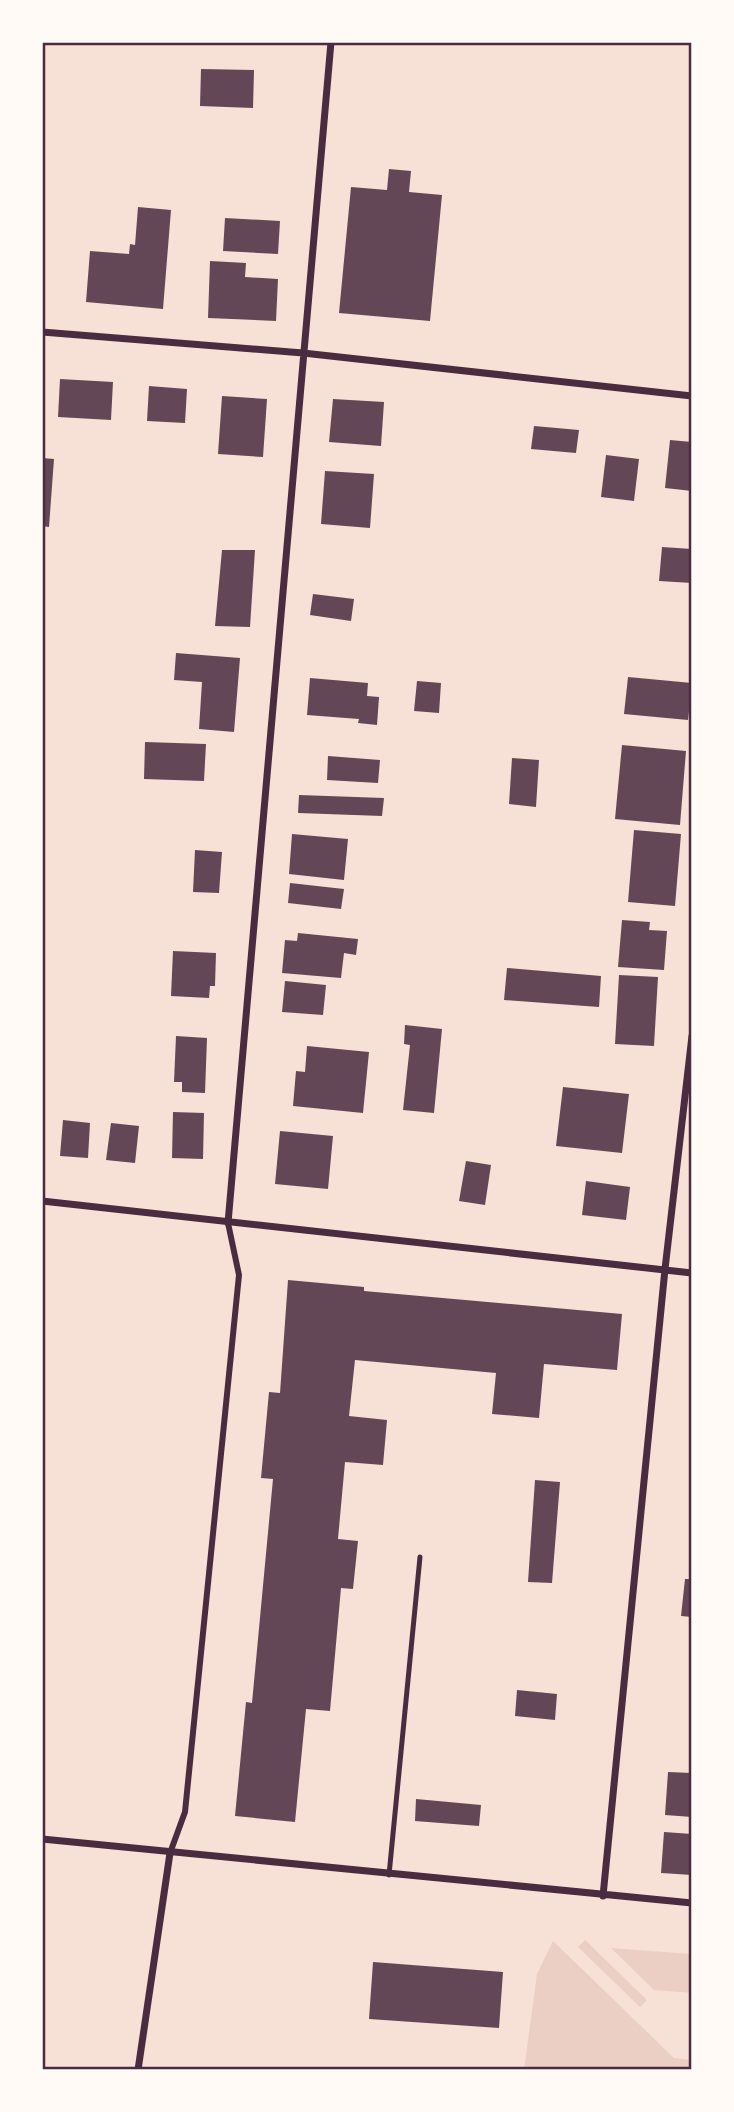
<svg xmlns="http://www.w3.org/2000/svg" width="734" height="2112" viewBox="0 0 734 2112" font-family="Barlow,sans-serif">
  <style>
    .green { fill: #ebcfc5 }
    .building { fill: #644757 }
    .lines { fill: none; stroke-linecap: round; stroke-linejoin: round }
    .service { stroke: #4a2c40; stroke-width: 5 }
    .pedestrian { stroke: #4a2c40; stroke-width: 6 }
    .minor { stroke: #4a2c40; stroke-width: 7 }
    .neatline { fill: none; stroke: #4a2c40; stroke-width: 2.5 }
  </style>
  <rect width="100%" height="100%" fill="#f7e1d7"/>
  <!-- green -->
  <path class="green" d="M 585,1940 L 647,2000 L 640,2007 L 578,1947 Z
    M 553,1941 L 674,2058 L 692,2060 L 692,2070 L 524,2070 L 537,1974 Z
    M 611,1948 L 692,1954 L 692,1993 L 654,1990 Z"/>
  <!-- building -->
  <path class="building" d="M 201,69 L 254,70 L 253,108 L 200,106 Z
    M 389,169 L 411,171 L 409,192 L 442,195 L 430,321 L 339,313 L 351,187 L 387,190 Z
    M 138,207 L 171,210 L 163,309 L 86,302 L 90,251 L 129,254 L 130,244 L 135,245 Z
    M 225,218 L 280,221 L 278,254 L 223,251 Z
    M 210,261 L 246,263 L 245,277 L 278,279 L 276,321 L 208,318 Z
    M 60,379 L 113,382 L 111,420 L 58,417 Z
    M 149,386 L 187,389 L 185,423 L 147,421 Z
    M 222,396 L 267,399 L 263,457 L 218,454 Z
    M 333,399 L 384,402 L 381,446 L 329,442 Z
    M 534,426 L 579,430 L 576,453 L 531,449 Z
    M 670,440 L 692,442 L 692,491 L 665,488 Z
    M 606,455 L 639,459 L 634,501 L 601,497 Z
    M 42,458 L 54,459 L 49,527 L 42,526 Z
    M 325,471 L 374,474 L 370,528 L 321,524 Z
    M 662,547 L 692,549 L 692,583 L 659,581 Z
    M 222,550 L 255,550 L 250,627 L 215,626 Z
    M 313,594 L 354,599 L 351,621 L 310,615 Z
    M 176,653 L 240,658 L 234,732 L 199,729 L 202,682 L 174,680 Z
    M 628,677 L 692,683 L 688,720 L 624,714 Z
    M 310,678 L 368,683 L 367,696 L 379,697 L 377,725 L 358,723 L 359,719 L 307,715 Z
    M 417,681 L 441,683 L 439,713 L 414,711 Z
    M 145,742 L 206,744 L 204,781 L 144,779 Z
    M 622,745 L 686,751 L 680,825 L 615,819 Z
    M 328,756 L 380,760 L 378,783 L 327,780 Z
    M 512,758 L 539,760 L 536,807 L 509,804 Z
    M 299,795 L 384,798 L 382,816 L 298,813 Z
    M 634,830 L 681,834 L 675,906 L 628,902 Z
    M 292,834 L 348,839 L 344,880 L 289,874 Z
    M 195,850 L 222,852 L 219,893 L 193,892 Z
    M 290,883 L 344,889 L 341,909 L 288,903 Z
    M 622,920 L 650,922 L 649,930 L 667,931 L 664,970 L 618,967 Z
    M 298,933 L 358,939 L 356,955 L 344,953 L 341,978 L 282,973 L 285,940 L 297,941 Z
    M 173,951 L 216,953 L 215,986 L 210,986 L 209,998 L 171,996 Z
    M 507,968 L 601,976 L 599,1007 L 504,1000 Z
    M 619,975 L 658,977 L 654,1046 L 615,1044 Z
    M 285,981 L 326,985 L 323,1015 L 282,1012 Z
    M 405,1025 L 442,1029 L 434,1113 L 403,1110 L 410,1045 L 404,1044 Z
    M 176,1036 L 207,1038 L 205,1093 L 182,1092 L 182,1082 L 174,1082 Z
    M 307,1046 L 369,1052 L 363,1113 L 293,1106 L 296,1071 L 305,1072 Z
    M 563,1087 L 629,1094 L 622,1153 L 556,1146 Z
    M 173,1112 L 204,1113 L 203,1159 L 172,1158 Z
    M 63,1120 L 90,1123 L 88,1158 L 60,1156 Z
    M 111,1123 L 139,1126 L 135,1163 L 106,1160 Z
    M 280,1131 L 333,1136 L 328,1189 L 275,1184 Z
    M 466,1161 L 491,1165 L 485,1205 L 459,1201 Z
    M 586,1181 L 630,1187 L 626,1220 L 582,1215 Z
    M 288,1280 L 364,1287 L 364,1291 L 622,1314 L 617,1370 L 544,1364 L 539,1418 L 492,1414 L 496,1373 L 355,1360 L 349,1416 L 387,1420 L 383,1465 L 345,1462 L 338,1539 L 358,1541 L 353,1589 L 341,1588 L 330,1711 L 306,1709 L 295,1822 L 235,1816 L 246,1702 L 252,1703 L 273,1479 L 261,1478 L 269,1392 L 280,1393 Z
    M 535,1480 L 560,1482 L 552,1583 L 528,1582 Z
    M 685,1579 L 692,1579 L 692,1617 L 681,1616 Z
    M 517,1690 L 557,1694 L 555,1720 L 515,1716 Z
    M 668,1772 L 692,1773 L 692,1817 L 665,1815 Z
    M 416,1799 L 481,1805 L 479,1826 L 415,1821 Z
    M 664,1832 L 692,1834 L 692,1875 L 661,1873 Z
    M 373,1962 L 503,1972 L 499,2028 L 369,2019 Z"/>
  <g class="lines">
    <!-- service -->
    <path class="service" d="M 389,1875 L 420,1557"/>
    <!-- pedestrian -->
    <path class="pedestrian" d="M 170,1853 L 185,1812 L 239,1275 L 228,1223"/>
    <!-- minor -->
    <path class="minor" d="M 42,332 L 303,353 L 692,396
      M 42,1201 L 692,1273
      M 228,1223 L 331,42
      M 42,1839 L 692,1903
      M 603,1896 L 665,1269 L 692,1036
      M 138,2070 L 170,1853"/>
  </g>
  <!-- border -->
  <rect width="734" height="2112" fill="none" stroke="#fffaf5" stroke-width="88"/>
  <rect x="44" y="44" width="646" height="2024" class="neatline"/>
</svg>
